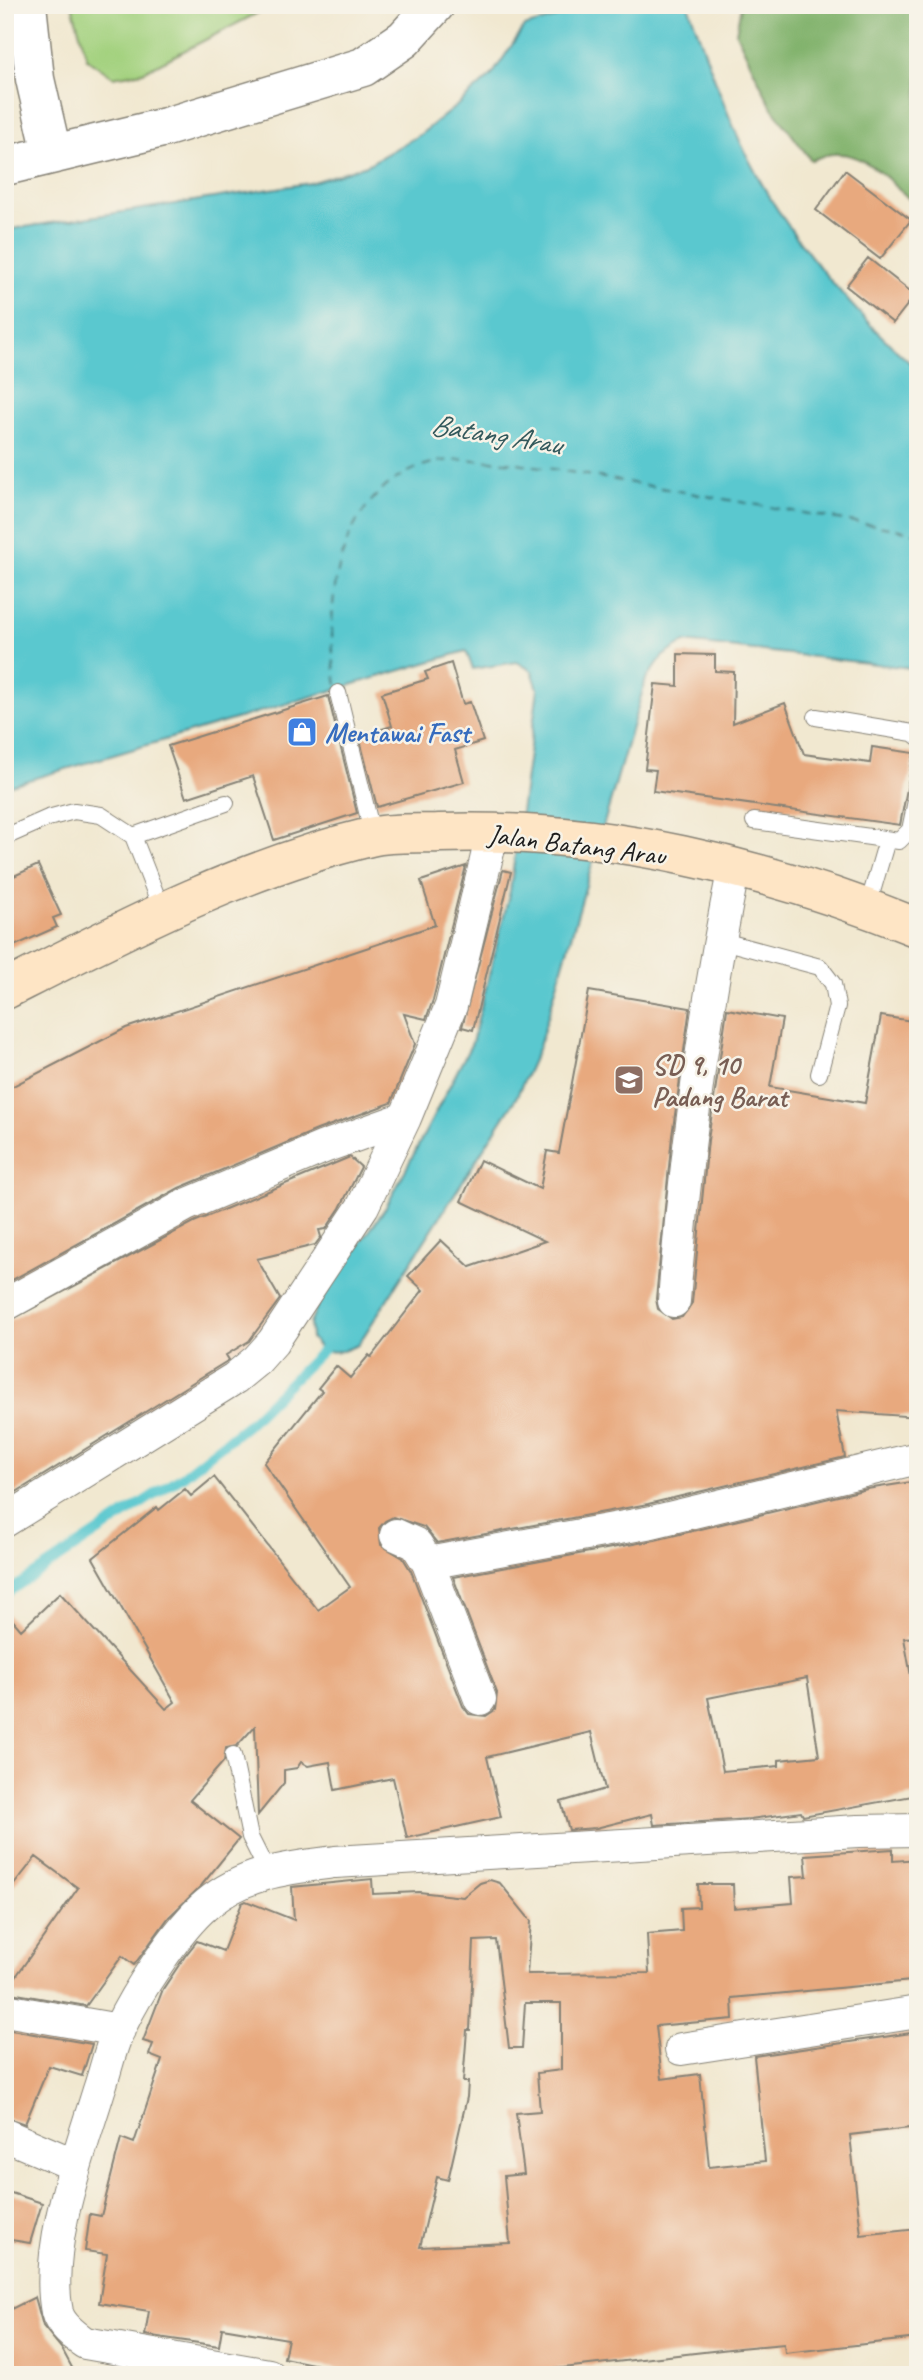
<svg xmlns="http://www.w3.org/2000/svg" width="923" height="2380" viewBox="0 0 923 2380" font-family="Caveat,sans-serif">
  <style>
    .green { fill: #a3d17e; stroke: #60764d; stroke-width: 2 }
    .forest { fill: #82b36d; stroke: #4f6844; stroke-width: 2 }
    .water { fill: #5ac8cf; stroke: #3b7276; stroke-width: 2 }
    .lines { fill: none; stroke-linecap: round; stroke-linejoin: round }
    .stream { stroke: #5ac8cf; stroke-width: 10 }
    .ferry { stroke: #32585b; stroke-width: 2; stroke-dasharray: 9 7; stroke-linecap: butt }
    .building { fill: #e8a97e; fill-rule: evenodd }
    .service-casing { stroke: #868276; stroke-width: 18 }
    .minor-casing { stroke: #868276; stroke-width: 34 }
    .tertiary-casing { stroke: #868276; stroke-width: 41 }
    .secondary-casing { stroke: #868276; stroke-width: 41 }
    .service { stroke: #fff; stroke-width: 16 }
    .minor { stroke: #fff; stroke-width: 32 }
    .tertiary { stroke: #fff; stroke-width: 38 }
    .secondary { stroke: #fee5c5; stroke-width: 38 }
    .labels { text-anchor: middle; stroke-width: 5; stroke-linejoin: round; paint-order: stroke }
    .shop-label { font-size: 28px; font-weight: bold; fill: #366cbe; stroke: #f7f3e8; text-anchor: start }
    .street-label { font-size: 28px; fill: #1c1c1c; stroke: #f7f3e8 }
    .education-label { font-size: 28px; font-weight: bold; fill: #785e54; stroke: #f7f3e8; text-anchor: start }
    .water-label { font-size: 30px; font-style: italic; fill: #32585b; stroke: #f7f3e8 }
  </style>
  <rect width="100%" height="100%" fill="#f7f3e8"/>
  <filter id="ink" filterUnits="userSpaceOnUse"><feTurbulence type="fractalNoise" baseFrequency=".0143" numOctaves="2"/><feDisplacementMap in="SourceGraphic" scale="14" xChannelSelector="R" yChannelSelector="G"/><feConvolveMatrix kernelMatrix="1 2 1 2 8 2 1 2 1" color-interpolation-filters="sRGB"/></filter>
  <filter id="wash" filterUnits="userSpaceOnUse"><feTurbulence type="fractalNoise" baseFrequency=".00686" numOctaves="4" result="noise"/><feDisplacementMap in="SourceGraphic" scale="28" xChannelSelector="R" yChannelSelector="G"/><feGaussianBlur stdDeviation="1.57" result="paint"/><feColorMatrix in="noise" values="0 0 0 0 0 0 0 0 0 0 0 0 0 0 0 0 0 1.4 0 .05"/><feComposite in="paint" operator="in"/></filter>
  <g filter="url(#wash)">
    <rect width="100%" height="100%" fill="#f1e8d0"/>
    <!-- green -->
    <path class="green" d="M 72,5 L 273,5 L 143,72 L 113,77 L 87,59 Z"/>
    <!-- forest -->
    <path class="forest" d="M 741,5 L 918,5 L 918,208 C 896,187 867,151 833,154 C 826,154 818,158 811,160 L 772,108 L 736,33 Z"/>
    <!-- water -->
    <path class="water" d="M 600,5 L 688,5 C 709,62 727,120 756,173 C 791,240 860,320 918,370 L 918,669 L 685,642 L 663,656 L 646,679 L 539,1047 L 516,1098 L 358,1345 L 343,1351 L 323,1352 L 311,1338 L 310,1323 L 318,1304 L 386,1207 L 472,1043 L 510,891 L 538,689 L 532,671 L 517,662 L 473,669 L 466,651 L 5,787 L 5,230 L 310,183 L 367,165 L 421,134 L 460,103 L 492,75 L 524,27 Z"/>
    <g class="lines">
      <!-- stream -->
      <path class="stream" d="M 5,1594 L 184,1475 L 247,1425 L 331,1342"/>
      <!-- ferry -->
      <path class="ferry" d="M 337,685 C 323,605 335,498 422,466 C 453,455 487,461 518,463 L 918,533"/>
    </g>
    <g id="blocks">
      <!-- building -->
      <path class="building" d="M 845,170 L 911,220 L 880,259 L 816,210 Z
        M 868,258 L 915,295 L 893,323 L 846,286 Z
        M 678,654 L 715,655 L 715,671 L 734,672 L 733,723 L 785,703 L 804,754 L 870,763 L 872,747 L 914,753 L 900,825 L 653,791 L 656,770 L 645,769 L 655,684 L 678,686 Z
        M 451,663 L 463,704 L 470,702 L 483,741 L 455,750 L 464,782 L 377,807 L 359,736 L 392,726 L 382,693 L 428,679 L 425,672 Z
        M 328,696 L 357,813 L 274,840 L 253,776 L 186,798 L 168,746 Z
        M 38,865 L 61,915 L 53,918 L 57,927 L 5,950 L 5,880 Z
        M 466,866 L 433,1000 L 426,1019 L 404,1014 L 415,1044 L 391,1103 L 317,1130 L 179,1188 L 5,1284 L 5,1090 L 126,1028 L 435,925 L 421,881 Z
        M 503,870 L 511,872 L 473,1030 L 462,1027 Z
        M 589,991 L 690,1008 L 672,1136 L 656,1299 L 658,1309 L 672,1319 L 682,1317 L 692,1303 L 708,1140 L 727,1009 L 782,1019 L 770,1087 L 865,1103 L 881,1016 L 918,1022 L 918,1417 L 836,1411 L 845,1457 L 648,1504 L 437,1543 L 424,1527 L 393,1517 L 385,1521 L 379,1528 L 381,1545 L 403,1558 L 411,1571 L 463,1706 L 469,1714 L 486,1716 L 495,1710 L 497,1693 L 453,1577 L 655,1540 L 867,1489 L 918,1481 L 918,1637 L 904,1638 L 918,1715 L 918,1795 L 803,1816 L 801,1812 L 750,1819 L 654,1825 L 652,1814 L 596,1828 L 569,1830 L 561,1802 L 605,1789 L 591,1732 L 487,1757 L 501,1817 L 407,1838 L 393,1778 L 335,1790 L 330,1762 L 308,1766 L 301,1762 L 297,1768 L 284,1770 L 284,1783 L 258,1815 L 255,1726 L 237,1746 L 226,1748 L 224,1761 L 190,1800 L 239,1839 L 201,1886 L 169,1917 L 134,1965 L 122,1956 L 86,2006 L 5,1992 L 78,1888 L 36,1857 L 5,1896 L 5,1611 L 21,1630 L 60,1593 L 166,1709 L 175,1702 L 93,1558 L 157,1507 L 159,1510 L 185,1489 L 191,1496 L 214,1477 L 318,1610 L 350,1587 L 264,1463 L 322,1391 L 318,1388 L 336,1366 L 350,1378 L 369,1355 L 371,1357 L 423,1290 L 408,1276 L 441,1240 L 470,1267 L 545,1241 L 461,1201 L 480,1160 L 540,1189 L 547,1151 L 559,1153 ZM 807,1678 L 819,1756 L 779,1760 L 779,1766 L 723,1771 L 708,1698 Z
        M 350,1157 L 361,1167 L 340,1208 L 326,1229 L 319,1230 L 321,1237 L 315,1245 L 257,1259 L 280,1299 L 249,1341 L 226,1355 L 229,1360 L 224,1363 L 5,1499 L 5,1323 L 194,1222 Z
        M 893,1849 L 893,1861 L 918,1859 L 918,1968 L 910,1969 L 911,1981 L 732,1998 L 733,2019 L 656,2026 L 662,2079 L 700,2074 L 709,2167 L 765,2161 L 754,2056 L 918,2032 L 918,2127 L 850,2135 L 861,2235 L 918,2229 L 918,2338 L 785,2353 L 784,2344 L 739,2348 L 501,2375 L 366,2375 L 284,2358 L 288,2339 L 222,2328 L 219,2346 L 145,2335 L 149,2311 L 99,2303 L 107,2254 L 85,2251 L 90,2214 L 101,2216 L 121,2138 L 134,2143 L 162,2060 L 149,2055 L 153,2044 L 143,2041 L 163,1989 L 185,1956 L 197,1941 L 223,1951 L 242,1903 L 246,1901 L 294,1920 L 292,1887 L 372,1879 L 373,1894 L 419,1892 L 463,1897 L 480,1883 L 490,1880 L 500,1883 L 531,1921 L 527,1974 L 649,1973 L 647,1934 L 682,1931 L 681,1908 L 699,1907 L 698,1884 L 733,1884 L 734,1908 L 793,1903 L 791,1877 L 807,1876 L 805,1855 ZM 496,1940 L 509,2048 L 522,2048 L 525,2003 L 561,2003 L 561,2070 L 537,2073 L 540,2111 L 516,2113 L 524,2174 L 504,2176 L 510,2243 L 420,2247 L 437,2177 L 448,2180 L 467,2097 L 468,2082 L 463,2082 L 467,2030 L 470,2030 L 474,1941 Z
        M 5,2029 L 92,2044 L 82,2076 L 49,2066 L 25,2124 L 5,2117 Z
        M 5,2191 L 42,2203 L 30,2243 L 5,2239 Z
        M 35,2297 L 43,2326 L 62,2349 L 76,2375 L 5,2375 L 5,2312 Z"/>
    </g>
  </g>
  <g filter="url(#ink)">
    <use href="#blocks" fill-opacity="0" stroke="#868276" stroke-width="2"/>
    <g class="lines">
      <!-- service casing -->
      <g class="service-casing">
        <path id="service" d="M 338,693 L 373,836
          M 816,717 L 913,733 L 918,737
          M 754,821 L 899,841 L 910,830 L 918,791
          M 133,836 L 226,803
          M 5,837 L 48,818 L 74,811 L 101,815 L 133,836 L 162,910
          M 867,909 L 887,840
          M 719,940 L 820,967 L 833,984 L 837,1006 L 819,1074
          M 233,1755 L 250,1837 L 267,1871"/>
      </g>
      <!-- minor casing -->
      <g class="minor-casing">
        <path id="minor" d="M 674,1301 C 685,1156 705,1010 734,867
          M 5,1305 L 186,1205 L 324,1147 L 405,1118
          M 5,1521 L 235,1378 L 257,1360 L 273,1342 L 363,1206 L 405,1118 L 451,1006 L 493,831
          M 396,1535 L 416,1544 L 428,1563 L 652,1522 L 918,1458
          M 428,1563 L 480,1699
          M 5,2010 L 119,2030
          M 681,2049 L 918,2012
          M 5,2135 L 75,2165
          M 269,2375 L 85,2343 C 75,2336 60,2325 57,2312 C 44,2248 80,2152 99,2090 C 106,2070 110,2048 119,2029 C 136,1993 177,1929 207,1904 C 245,1872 288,1868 335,1862 L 858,1831 L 918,1830"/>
      </g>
      <!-- tertiary casing -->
      <g class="tertiary-casing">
        <path id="tertiary" d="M 27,5 L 35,79 L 52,153
          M 5,166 L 166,127 L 363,67 L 404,39 L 435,5"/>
      </g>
      <!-- secondary casing -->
      <g class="secondary-casing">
        <path id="secondary" d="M 5,990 C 123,930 241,868 370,837 C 391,832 417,834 439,833 C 601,827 767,867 918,928"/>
      </g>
      <!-- service -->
      <use href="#service" class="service"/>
      <!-- minor -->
      <use href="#minor" class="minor"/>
      <!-- tertiary -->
      <use href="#tertiary" class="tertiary"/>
      <!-- secondary -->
      <use href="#secondary" class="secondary"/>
    </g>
  </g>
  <!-- icons -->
  <defs>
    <g id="shop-square" transform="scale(1.575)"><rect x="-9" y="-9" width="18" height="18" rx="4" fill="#3f7fe0" stroke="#f7f3e8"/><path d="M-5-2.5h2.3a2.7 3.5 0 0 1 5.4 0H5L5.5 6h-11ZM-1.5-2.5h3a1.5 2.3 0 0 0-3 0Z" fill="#fff"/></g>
    <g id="school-square" transform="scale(1.575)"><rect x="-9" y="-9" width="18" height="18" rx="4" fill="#8d6e63" stroke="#f7f3e8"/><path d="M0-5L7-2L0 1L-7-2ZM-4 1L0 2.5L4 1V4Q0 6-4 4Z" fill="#fff"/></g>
  </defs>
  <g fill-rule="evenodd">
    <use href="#shop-square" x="302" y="732"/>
    <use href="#school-square" x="629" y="1080"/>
  </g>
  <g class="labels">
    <!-- shop labels -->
    <g class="shop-label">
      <text x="325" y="742">Mentawai Fast</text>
    </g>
    <!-- street labels -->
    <g class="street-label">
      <text transform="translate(577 844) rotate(7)" y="10">Jalan Batang Arau</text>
    </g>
    <!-- education labels -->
    <g class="education-label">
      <text x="652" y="1074">SD 9, 10<tspan x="652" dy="32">Padang Barat</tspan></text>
    </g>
    <!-- water labels -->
    <g class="water-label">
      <text transform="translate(496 434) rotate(9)" y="10">Batang Arau</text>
    </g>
  </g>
  <!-- margin -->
  <rect width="923" height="2380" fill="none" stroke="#f7f3e8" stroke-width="28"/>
</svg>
